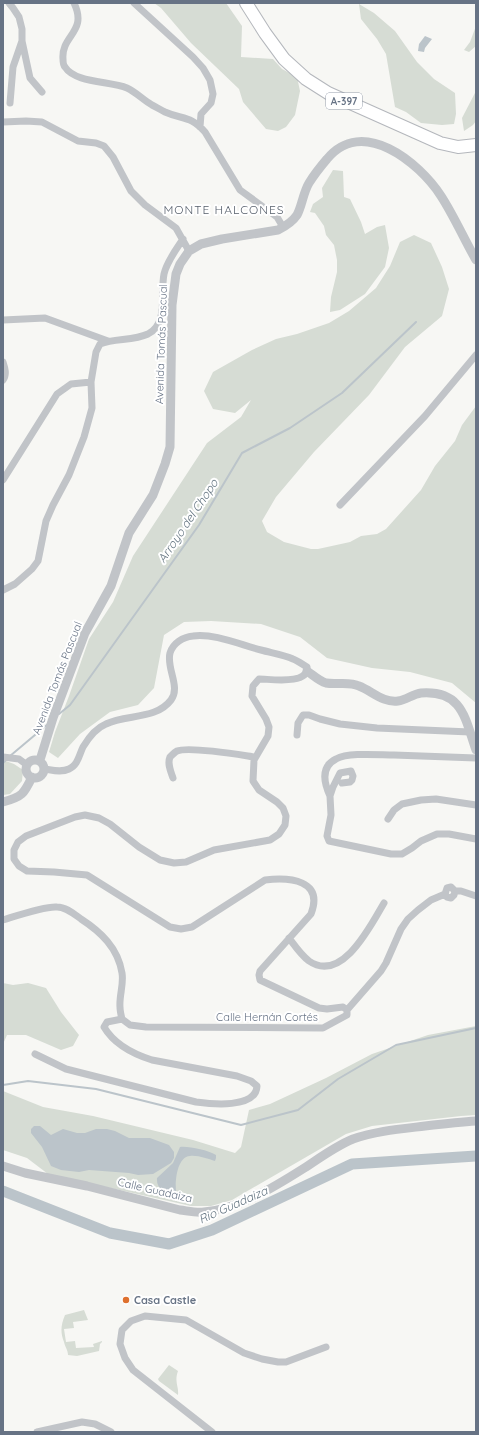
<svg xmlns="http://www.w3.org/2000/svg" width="479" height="1435" viewBox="0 0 479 1435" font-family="Quicksand,sans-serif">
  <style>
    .green { fill: #d6dcd4 }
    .water { fill: #bbc4ca }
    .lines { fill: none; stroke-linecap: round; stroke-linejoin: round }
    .stream { stroke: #bbc4ca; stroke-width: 2 }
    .river { stroke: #bbc4ca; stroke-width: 11 }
    .primary-casing { stroke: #b4b7bc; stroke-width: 14 }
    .minor { stroke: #c1c4c8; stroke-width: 7 }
    .tertiary { stroke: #c1c4c8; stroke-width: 9 }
    .primary { stroke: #fff; stroke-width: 12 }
    .poi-dot { fill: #de702e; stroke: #fff; stroke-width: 1.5 }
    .labels { text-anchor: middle; stroke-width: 4; stroke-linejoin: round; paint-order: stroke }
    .shield { fill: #fff; stroke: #959daa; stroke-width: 1 }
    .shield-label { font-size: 10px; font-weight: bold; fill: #677385 }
    .street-label { font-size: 11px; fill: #677385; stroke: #fff }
    .poi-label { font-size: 11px; font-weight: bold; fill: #677385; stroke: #fff; text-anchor: start }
    .neighbourhood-label { font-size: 12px; letter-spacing: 1px; fill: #555e6a; stroke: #fff }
    .water-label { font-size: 12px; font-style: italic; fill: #637480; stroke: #fff }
  </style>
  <rect width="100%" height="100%" fill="#f7f7f4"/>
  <!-- green -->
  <path class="green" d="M 154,3 L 226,3 L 242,26 L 241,57 L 273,59 L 282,69 L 297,77 L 300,91 L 295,115 L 286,127 L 278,131 L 266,129 L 243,102 L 239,89 L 191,43 L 161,8 Z
    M 359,4 L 374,13 L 395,31 L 417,62 L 434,79 L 455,93 L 456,114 L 454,124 L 442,125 L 421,123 L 406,112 L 395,107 L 386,54 L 377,39 L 361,19 Z
    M 476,26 L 476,46 L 469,52 L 464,50 L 470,42 Z
    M 476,91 L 476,121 L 473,125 L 464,131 L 462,118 Z
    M 333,170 L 343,171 L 344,197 L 350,199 L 361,222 L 365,234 L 377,227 L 385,225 L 389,248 L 385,267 L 365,294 L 340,310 L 330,312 L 331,297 L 337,272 L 337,260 L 334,245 L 326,235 L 324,226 L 315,213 L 310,212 L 313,204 L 323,197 L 322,188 Z
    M 414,235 L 431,243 L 442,267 L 449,289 L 442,316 L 405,347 L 369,395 L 314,452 L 276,497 L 262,521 L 267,532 L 284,542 L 311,549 L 318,549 L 350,542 L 361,536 L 377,534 L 386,529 L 421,490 L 435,466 L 455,441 L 462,425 L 476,406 L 476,703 L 452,683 L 410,672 L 372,668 L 327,658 L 300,637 L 261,624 L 211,621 L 184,622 L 164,635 L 154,688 L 138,705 L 110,712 L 80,734 L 58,758 L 49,752 L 55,732 L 69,696 L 89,639 L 113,602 L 133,556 L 207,443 L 241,417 L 251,400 L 235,413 L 213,409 L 204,391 L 213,372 L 252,350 L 276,339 L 297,334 L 329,323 L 349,311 L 376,288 L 390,266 L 400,242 Z
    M 3,760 L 14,764 L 23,770 L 22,781 L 10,794 L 3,795 Z
    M 3,983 L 13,985 L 28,983 L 46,988 L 61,1012 L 79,1035 L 73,1046 L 61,1050 L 26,1035 L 7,1035 L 3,1044 Z
    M 476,1026 L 476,1115 L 461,1116 L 372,1126 L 346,1134 L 232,1200 L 211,1206 L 191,1206 L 48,1174 L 27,1158 L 3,1150 L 3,1091 L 43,1107 L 93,1116 L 193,1140 L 235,1153 L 241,1147 L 249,1110 L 270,1104 L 326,1078 L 372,1054 L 428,1035 Z
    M 84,1310 L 88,1320 L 73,1322 L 74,1328 L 64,1329 L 66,1342 L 75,1341 L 76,1348 L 94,1347 L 93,1344 L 102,1341 L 102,1342 L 100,1344 L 99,1351 L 77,1356 L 68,1355 C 68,1350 65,1347 64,1342 C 60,1332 61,1325 65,1315 Z
    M 169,1365 L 178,1371 C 174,1382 179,1386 178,1395 L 159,1381 L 158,1379 Z"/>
  <!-- water -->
  <path class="water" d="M 425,36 L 432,39 L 425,48 L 424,52 L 418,51 L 419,44 Z
    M 34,1126 L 40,1126 L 51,1135 L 63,1129 L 77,1133 L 85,1133 L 96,1129 L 107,1129 L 115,1131 L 129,1138 L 150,1138 L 169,1145 L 174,1152 L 174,1158 L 171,1163 L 153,1174 L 138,1175 L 129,1173 L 89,1170 L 79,1172 L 61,1170 L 51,1166 L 42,1147 L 31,1133 L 31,1129 Z
    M 180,1147 C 189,1146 207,1150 216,1155 L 216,1158 L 215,1161 C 208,1159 198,1155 190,1156 C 177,1157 175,1181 176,1191 L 172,1195 C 164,1192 156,1188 157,1178 L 173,1163 Z"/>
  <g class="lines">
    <!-- stream -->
    <path class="stream" d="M 59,714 L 70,705 L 199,525 L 242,453 L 290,428 L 342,393 L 416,322
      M 10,756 L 48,724
      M 3,763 L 7,759
      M 3,1085 L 28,1081 L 96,1089 L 241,1125 L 298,1110 L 338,1079 L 396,1045 L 476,1028"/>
    <!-- river -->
    <path class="river" d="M 3,1191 L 110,1233 L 169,1244 L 212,1230 L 352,1164 L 476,1156"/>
    <!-- primary casing -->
    <g class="primary-casing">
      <path id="primary" d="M 246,3 L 265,33 L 284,59 L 306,79 L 328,93 L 440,143 L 458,147 L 476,145"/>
    </g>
    <!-- minor -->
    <path class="minor" d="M 9,3 L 13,8 L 19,17 L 22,29 L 22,41 L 30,78 L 42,92
      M 74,3 C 88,32 61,35 63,59 C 63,62 63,65 65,67 C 75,83 110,81 127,88 C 136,92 143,100 152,105 C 156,107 161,110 165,112 C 183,120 190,115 205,132 L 240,190 L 277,217 L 283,227
      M 134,3 L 193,57 L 203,68 L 210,80 L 213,94 L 211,103 L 201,114 L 200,127
      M 10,103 L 13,67 L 22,41
      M 3,122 L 26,121 L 42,122 L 78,141 L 96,143 L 104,146 L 113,157 L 131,191 L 145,205 L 176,228 L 189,251
      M 3,320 L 45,318 L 108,341
      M 3,362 C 5,368 7,375 3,380
      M 3,480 L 57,394 L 71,384 L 91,382
      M 340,505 L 425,416 L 476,355
      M 3,590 L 15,584 L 32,569 L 38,561 L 46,521 L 53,505 L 69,475 L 84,437 L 92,408 L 91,382 L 96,352 L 100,344 C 115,338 133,341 148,334 C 169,323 160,294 164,274 C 167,261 176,250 183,239
      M 297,735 L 298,723 L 303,715 L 309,715 L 320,719 L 340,724 L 377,728 L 470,732
      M 3,757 L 19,759 L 27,765
      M 173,778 C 171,772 167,764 170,757 C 172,755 175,752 177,751 C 189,746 241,755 255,757
      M 342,783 L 350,782 L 352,780 L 353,776 L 351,771 L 340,773 L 333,787 L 330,796 L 331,815 L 327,836 L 329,841 L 391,854 L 402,854 L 412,848 L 421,841 L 437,834 L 449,834 L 476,839
      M 330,796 C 324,783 320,767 336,759 C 349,752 379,755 394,755 C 421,756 449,757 476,758
      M 388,819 L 394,810 L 402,804 L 421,800 L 436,799 L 476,805
      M 455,891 L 461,891 L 476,896
      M 3,920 C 16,916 44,906 57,907 C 66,907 74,914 81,919 C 101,932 118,948 122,973 C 124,984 119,996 120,1007 C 120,1011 121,1015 122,1019 L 130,1025 L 146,1027 L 323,1028 L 347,1015 L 347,1010 L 343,1007 L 327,1009 L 319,1008 L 260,980 L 259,975 L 260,971 L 311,914 C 324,880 290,877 265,880 L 192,927 L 181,929 L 170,927 L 87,875 L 54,872 L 27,871 L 19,866 L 14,859 L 14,850 L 18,842 L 26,836 L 75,817 L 85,815 L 99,818 L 110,824 L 139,847 L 160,860 L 174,863 L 186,862 L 214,850 L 270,840 L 279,834 L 285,825 L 286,816 L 283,808 L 277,802 L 259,790 L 253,781 L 254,760 L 268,736 L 269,727 L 266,719 L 252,696 L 253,686 L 259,679 C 271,679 309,685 307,667 C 302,664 298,661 293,659 C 284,655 272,653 261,650 C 241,645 214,633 193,636 C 183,637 173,643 170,653 C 166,668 181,687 171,700 C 156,720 126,714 106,724 C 96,728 89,737 83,747 C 79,755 78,765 69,769 C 61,773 52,770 45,769
      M 289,938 C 295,946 301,955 309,961 C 342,984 371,925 384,903
      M 347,1010 L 381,971 L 386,963 L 401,929 L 408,919 L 418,910 L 431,900 L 445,894 L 447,888 L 451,887 L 455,891 L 454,895 L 451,898 L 447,897 L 445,894
      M 35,1054 L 66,1069 L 196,1102 C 211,1104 256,1109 257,1086 L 251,1081 L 237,1076 L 152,1060 C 133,1054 114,1044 104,1027 L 107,1022 L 122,1019
      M 37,1432 L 82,1422 L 95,1424 L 111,1432
      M 212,1432 L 133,1370 L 125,1358 L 120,1344 L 122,1330 L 131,1321 L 145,1316 L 186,1320 L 244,1353 L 262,1359 L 278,1362 L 286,1362 L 326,1347"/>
    <!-- tertiary -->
    <path class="tertiary" d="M 307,671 C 313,675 319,681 326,683 C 336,685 349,681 359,686 C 372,691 383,703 398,701 C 406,700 413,694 421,693 C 463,690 465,719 476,750
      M 40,760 L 53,718 L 85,633 L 111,586 L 129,533 L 153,495 L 165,464 L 170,447 L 172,305 L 176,274 L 180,264 L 189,251 L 201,244 L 222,239 L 278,230 C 284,227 293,221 297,215 C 302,206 303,193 309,183 C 314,175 321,166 327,159 C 362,116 419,162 441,196 C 454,216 464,239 476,260
      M26 769a9 9 0 1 1 18 0a9 9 0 1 1-18 0Z
      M 3,802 C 22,797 24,794 32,777
      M 3,1166 L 25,1173 L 87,1186 L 180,1210 C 188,1211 196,1213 204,1212 C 240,1209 276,1186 306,1167 C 321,1157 336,1146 353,1139 C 376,1131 400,1129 425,1126 C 442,1124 459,1122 476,1121"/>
    <!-- primary -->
    <use href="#primary" class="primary"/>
  </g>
  <!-- markers -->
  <circle class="poi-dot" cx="126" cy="1300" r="4"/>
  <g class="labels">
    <!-- shield labels -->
    <rect class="shield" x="326" y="93" width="36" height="16" rx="3"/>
    <g class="shield-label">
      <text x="344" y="105">A-397</text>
    </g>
    <!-- street labels -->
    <g class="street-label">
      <text transform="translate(161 344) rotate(-88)" y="4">Avenida Tomás Pascual</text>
      <text transform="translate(57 678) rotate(-69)" y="4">Avenida Tomás Pascual</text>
      <text x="267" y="1021">Calle Hernán Cortés</text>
      <text transform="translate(155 1190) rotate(13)" y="4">Calle Guadaiza</text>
    </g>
    <!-- poi labels -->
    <g class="poi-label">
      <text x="134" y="1304">Casa Castle</text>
    </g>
    <!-- neighbourhood labels -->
    <g class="neighbourhood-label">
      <text x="224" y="214">MONTE HALCONES</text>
    </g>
    <!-- water labels -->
    <g class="water-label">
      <text transform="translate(188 521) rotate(-56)" y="4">Arroyo del Chopo</text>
      <text transform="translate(233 1205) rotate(-24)" y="4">Rio Guadaiza</text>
    </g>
  </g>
  <!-- border -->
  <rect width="479" height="1435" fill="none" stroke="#677385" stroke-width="8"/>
</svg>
